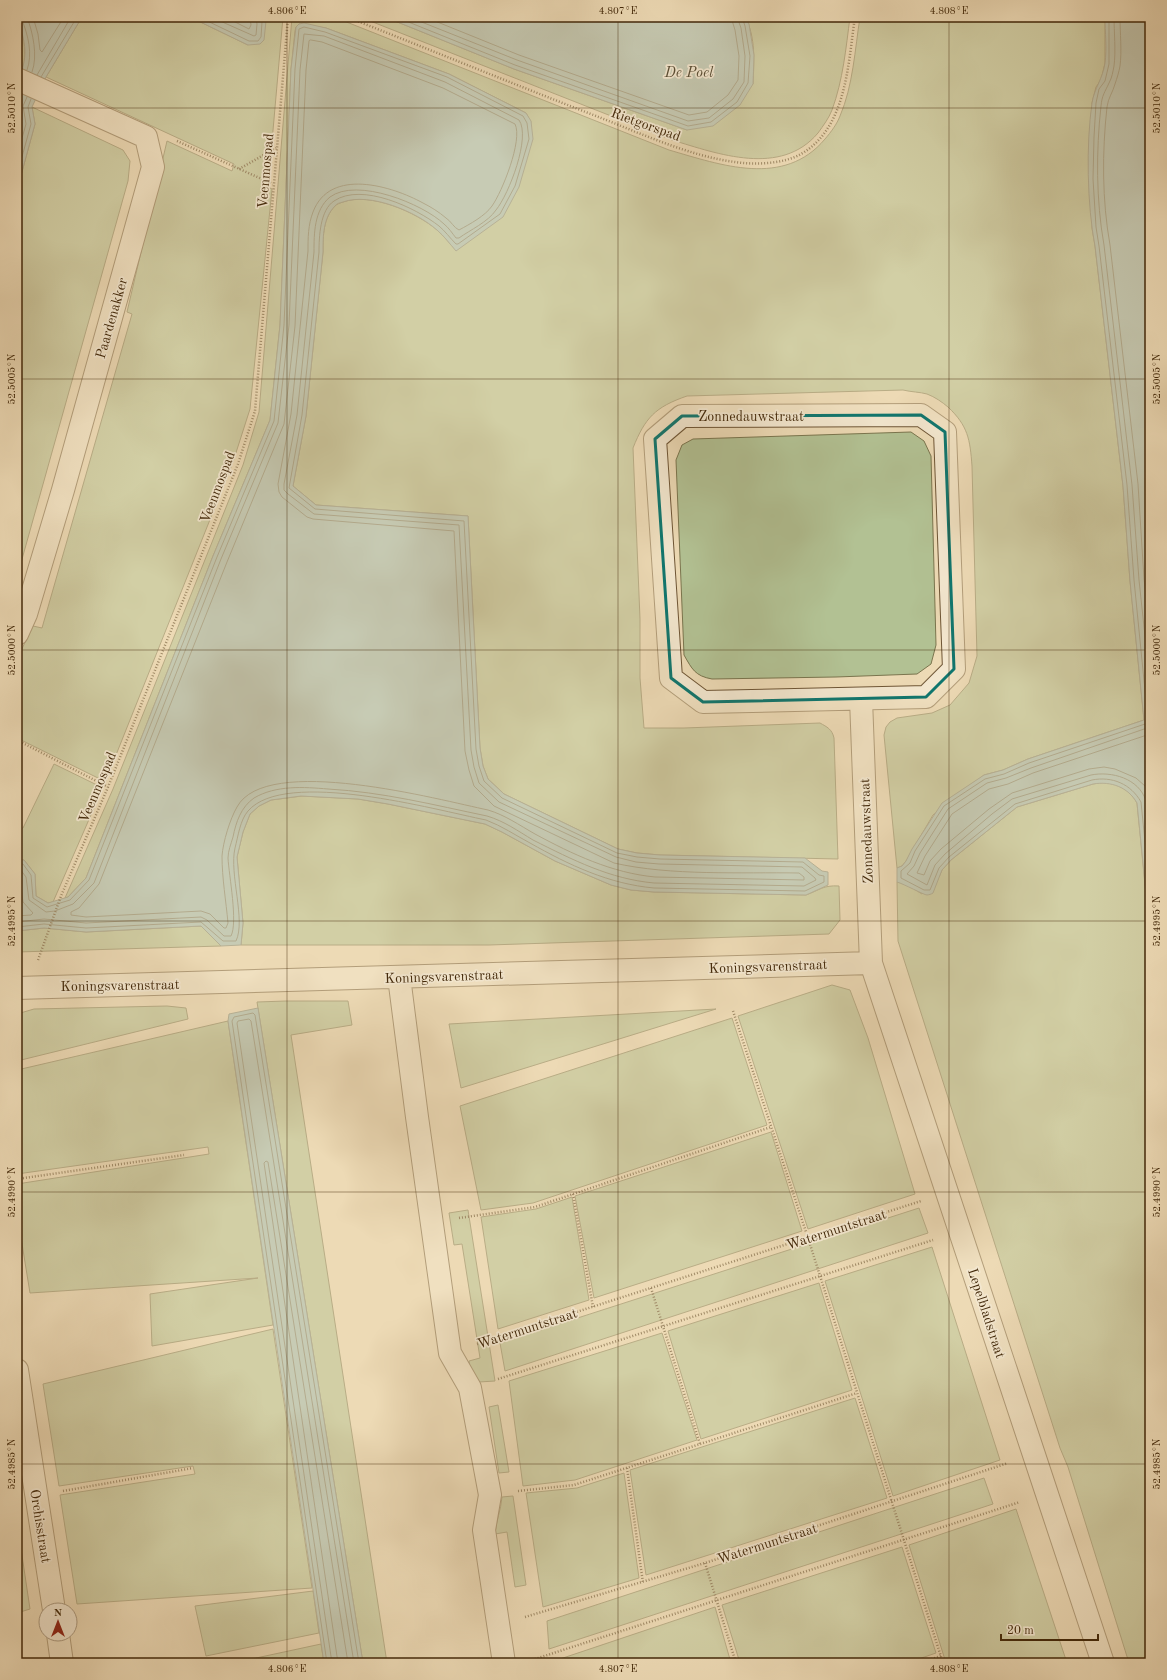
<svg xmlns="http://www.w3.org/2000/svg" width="1167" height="1680" viewBox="0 0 1167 1680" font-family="'Old Standard TT',serif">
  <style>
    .green { fill: #b2c193; stroke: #7a754e }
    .water { fill: #9ab9b4; stroke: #777f70 }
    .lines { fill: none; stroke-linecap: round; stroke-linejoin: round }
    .shore { stroke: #6e715f; stroke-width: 1 }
    .minor-casing { stroke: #6e5535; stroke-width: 24 }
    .path { stroke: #43290a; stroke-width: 2.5; stroke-dasharray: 1 2; stroke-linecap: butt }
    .minor { stroke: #f3e7cf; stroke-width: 22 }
    .marked { fill: none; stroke: #0f766e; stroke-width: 3; stroke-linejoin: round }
    .ticks { fill: none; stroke: #43290a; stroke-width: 1; stroke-opacity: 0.45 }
    .labels { text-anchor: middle; stroke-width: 3.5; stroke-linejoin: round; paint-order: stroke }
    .street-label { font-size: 14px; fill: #43290a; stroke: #f3e7cf }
    .water-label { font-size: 15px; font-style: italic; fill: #594d34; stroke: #f3e7cf }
    .neatline { fill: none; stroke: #43290a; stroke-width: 1.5 }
    .ticks-label { font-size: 10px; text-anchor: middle; fill: #43290a }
  </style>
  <rect width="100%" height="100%" fill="#eddab5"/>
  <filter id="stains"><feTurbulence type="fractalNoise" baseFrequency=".005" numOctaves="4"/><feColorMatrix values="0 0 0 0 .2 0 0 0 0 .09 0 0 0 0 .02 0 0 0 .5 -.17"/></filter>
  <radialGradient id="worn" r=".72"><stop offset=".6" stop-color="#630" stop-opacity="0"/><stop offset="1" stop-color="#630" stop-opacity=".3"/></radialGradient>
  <!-- green -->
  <path class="green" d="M 17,17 C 25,33 25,50 24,67 L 17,64 Z
    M 82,17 L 190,17 L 248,45 L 266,21 L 264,17 L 283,17 L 268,187 L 272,189 L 250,409 L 233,462 L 104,785 L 53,902 L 48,903 L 36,896 L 35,874 L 24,860 L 17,860 L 17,830 L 23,828 L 54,764 L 97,785 L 100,779 L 17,738 L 17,659 L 33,626 L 42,628 L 132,314 L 127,312 L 167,141 L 232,171 L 234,164 L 46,77 Z
    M 292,17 L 330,17 L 344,21 L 669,150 C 721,165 784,188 825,139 C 831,132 837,124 840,116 C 853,86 855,49 860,17 L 1105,17 L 1105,63 L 1101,80 L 1096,87 L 1092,103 L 1090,137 L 1092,228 L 1095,246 L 1123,486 L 1130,581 L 1144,720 L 1028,759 L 1003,770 L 984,775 L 933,815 L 906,861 L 902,866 L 897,868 L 884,735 L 886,727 L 890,722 L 897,718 L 932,713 L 950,705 L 969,683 L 977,656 L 972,466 C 970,439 968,426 948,407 C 942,402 935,397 927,394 C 920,392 911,392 903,390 L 687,396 C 655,407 645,418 633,448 L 640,619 L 640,678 L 644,728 L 684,728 L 820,723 C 827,727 832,729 834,738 L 838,859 L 660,855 L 637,853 L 618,849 L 504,794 L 488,779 L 483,766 L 480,748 L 468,516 L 316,505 L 293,486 L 306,416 L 323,252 C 323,236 323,218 335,206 C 337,204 340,203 343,202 C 370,192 416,212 437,230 C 444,236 450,244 456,250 L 531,122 L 526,113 L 449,74 L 326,28 L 299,24 L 296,27 L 295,31 L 291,69 L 280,325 L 270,420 L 213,556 L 86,878 L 68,897 L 65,898 L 113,789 L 243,465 L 259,412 Z
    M 360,17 L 385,17 L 514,69 L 687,130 L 753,84 C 754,62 756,37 745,17 L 850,17 C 846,48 843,80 832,110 C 829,118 823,126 818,133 C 781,177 718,154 672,140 Z
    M 32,107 L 123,150 L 130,161 L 128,181 L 17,577 L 17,190 L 35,124 Z
    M 911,432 L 924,441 L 931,456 L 936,645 L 931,664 L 917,674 L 836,677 L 712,679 C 695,676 692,669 684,655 L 676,460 L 682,445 L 693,439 Z
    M 1104,782 C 1118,784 1130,790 1137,803 L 1150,936 L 1150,1663 L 1129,1663 L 1068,1467 L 1060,1448 L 898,941 L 897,882 L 906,884 L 922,894 L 939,877 L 942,870 L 951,860 L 1017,807 L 1093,784 Z
    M 302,796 L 358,799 L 388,804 L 485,824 L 502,832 L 555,861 L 611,885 L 631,890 L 654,892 L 806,895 C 820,890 823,885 839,886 L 840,920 L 829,934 L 489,945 L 241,945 L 243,923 L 237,857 L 243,832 L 250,814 L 259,806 L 271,800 Z
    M 201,926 L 221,946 L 17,952 L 17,931 L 44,928 L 86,932 Z
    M 832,985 L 850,990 L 868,1038 L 915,1194 L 808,1229 L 738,1016 Z
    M 286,1001 L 348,1001 L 352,1025 L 291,1035 L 387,1663 L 363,1663 L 257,1002 Z
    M 167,1006 L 186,1008 L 188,1019 L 17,1061 L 17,1014 L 34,1009 Z
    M 716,1009 L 461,1088 L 449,1024 Z
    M 732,1018 L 767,1125 L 533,1203 L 481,1210 L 460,1106 Z
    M 228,1021 L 273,1325 L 152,1346 L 150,1294 L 258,1278 L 30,1293 L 17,1213 L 17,1184 L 209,1154 L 208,1147 L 17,1174 L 17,1070 Z
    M 771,1132 L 802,1231 L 594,1298 L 575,1196 Z
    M 572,1197 L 589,1300 L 498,1329 L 481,1217 L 536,1209 Z
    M 919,1208 L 928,1233 L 505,1371 L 500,1343 Z
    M 468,1210 L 495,1381 L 479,1382 L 471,1374 L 469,1361 L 480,1358 L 462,1244 L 454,1245 L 449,1213 Z
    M 932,1247 L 1000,1460 L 893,1496 L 825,1281 Z
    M 819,1283 L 852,1390 L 701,1439 L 668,1331 Z
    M 273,1329 L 312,1588 L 77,1604 L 60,1495 L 195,1474 L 193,1466 L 59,1486 L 43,1384 Z
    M 662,1333 L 697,1440 L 575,1480 L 523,1486 L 509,1381 Z
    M 855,1398 L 887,1498 L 646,1575 L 630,1470 Z
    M 498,1405 L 509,1472 L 499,1473 L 489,1407 Z
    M 624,1473 L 639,1578 L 543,1607 L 526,1493 L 577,1488 Z
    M 984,1478 L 993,1504 L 549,1649 L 547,1621 Z
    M 513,1496 L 526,1585 L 515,1587 L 507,1532 L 495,1534 C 496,1521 501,1510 502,1497 Z
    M 1016,1509 L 1067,1663 L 946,1663 L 909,1545 Z
    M 17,1522 L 30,1609 L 17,1613 Z
    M 902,1547 L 936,1653 L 907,1663 L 740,1663 L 722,1605 Z
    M 313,1591 L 319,1633 L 206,1656 L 195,1606 Z
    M 715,1607 L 731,1663 L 551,1663 L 551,1662 Z
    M 321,1644 L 324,1663 L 233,1663 Z"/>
  <!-- water -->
  <path class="water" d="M 17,17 L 82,17 L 46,77 L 32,107 L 35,124 L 17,190 L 17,83 C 29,56 26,44 17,17 Z
    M 190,17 L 264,17 L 266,21 L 264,40 L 260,44 L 248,45 Z
    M 385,17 L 745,17 L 749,24 L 754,55 L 753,84 L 740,105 L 713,126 L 687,130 L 514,69 Z
    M 1105,17 L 1150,17 L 1150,932 L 1137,803 C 1128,787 1111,781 1093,784 L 1017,807 L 951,860 L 942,870 L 933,893 C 932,894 928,895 927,895 C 924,895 904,884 897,882 L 897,868 L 902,866 L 906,861 L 912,849 L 942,803 L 984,775 L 1003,770 L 1028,759 L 1144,720 L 1130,581 L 1123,486 L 1095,246 C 1087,205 1086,144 1092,103 C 1094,89 1103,78 1105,63 C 1107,48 1105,32 1105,17 Z
    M 304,23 L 326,28 L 449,74 L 526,113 L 531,121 L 533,139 L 519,187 L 503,217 L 456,251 C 450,244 444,236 437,230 C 417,212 370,192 343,202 C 340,203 337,203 335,206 C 323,218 323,236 323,252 L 306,416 L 293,486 L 316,505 L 468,516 L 480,748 L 483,766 L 488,779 L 504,794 L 618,849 L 637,853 L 660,855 L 805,858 L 822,871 L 828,872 L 828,885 L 806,895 L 654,892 L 631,890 L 611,885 L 555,861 L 502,832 L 485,824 L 388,804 L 358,799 L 301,796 L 271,800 L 259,806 L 250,814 L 243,832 L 237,857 L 243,923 L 241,945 L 221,946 L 201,926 L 86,932 L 44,928 L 17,931 L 17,860 L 24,860 L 35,874 L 36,896 L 48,903 L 68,897 L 86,878 L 213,556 L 270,420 L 280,325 L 291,69 L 296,27 L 299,24 Z
    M 258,1008 L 363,1663 L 324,1663 L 228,1021 L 229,1014 Z"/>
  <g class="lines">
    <!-- shore -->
    <path class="shore" d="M 17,17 L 22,20 C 28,35 33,54 27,70
      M 27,17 C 33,33 38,56 32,72
      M 33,17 L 38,34 L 40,50 L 42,52 L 64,17
      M 199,17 L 249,41 L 258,41 L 261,37 L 262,22 L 261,17
      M 211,17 L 254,36 L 256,35 L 257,24 L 256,17
      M 225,17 L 249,29 L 251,25 L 250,17
      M 396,17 L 515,65 L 688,126 L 711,122 L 737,102 L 748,83 L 750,56 L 745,26 L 742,17
      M 409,17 L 517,60 L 688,121 L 709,118 L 733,99 L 744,82 L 745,56 L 741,28 L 737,17
      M 425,17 L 519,55 L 689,115 L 707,112 L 728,95 L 738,80 L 739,56 L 735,30 L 731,17
      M 1109,17 L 1109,64 L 1105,81 L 1099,89 L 1096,103 L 1094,137 L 1093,179 L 1096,227 L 1099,246 L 1127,485 L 1134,580 L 1148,721 L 1145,724 L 1029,763 L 1004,774 L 985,779 L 944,806 L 915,851 L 910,863 L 901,871 L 901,878 L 924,890 L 930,890 L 939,868 L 949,857 L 1015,804 L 1092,780 C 1112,776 1131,784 1141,802 L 1150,892
      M 1114,17 C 1114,32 1116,51 1114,66 C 1113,71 1112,78 1109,83 C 1105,92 1102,95 1101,106 C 1096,151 1096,200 1104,245 L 1132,485 L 1139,580 L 1150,683
      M 1120,17 C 1120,33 1122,51 1120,66 C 1119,72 1117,78 1115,84 C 1113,92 1108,98 1107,107 C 1102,152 1102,200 1110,245 L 1138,484 L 1144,579 L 1150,629
      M 311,40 L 322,42 L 443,88 L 515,124 C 523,140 502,192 492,206 C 485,216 470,224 459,230 C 454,228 451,221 446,218 C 439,212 431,207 423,203 C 392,186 330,167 313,212 C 308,225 308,238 308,251 L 291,414 L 278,484 L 279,492 L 282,497 L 307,517 L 313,519 L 454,531 L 465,751 L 469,770 L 474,786 L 494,806 L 614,863 C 671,876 741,872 799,873 L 804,877 L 804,880 L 655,877 C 612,873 572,854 535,834 C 519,825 505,815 488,810 C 440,800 266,753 237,807 C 230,819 223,842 222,856 C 222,878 226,901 228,923 L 226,928 L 224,928 L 210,914 L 201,911 L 86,917 L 71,915 L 71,912 L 79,908 L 99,884 L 227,562 L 284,424 L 295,326 L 306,70 L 309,41 Z
      M 37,75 L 71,17
      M 41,77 L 77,17
      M 17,156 L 26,124 L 23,106 L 27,97
      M 17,175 L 31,124 L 28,107 L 31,99
      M 1150,727 L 1031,768 L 1006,778 L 987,783 L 948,809 L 920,853 L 914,866 L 907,874 L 927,885 L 935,865 L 945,854 L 992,814 L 1012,799 L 1091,775 C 1111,771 1139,778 1146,801 C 1150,813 1149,828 1150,841
      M 1150,734 L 1033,773 L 1008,784 L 989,789 L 952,814 L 925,856 L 917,873 L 924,875 L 930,861 L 941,849 L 989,809 L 1012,793 L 1089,769 L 1104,767 L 1115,769 L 1136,778 L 1145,786 L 1150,795
      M 17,864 L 23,864 L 31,875 L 33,898 L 47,907 L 70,900 L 89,880 L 217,557 L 274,421 L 284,325 L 295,69 L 299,29 L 304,27 L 325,32 L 447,77 L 523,116 L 527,123 L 529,139 L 515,186 L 500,214 L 458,244 L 456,244 C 450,238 445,231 439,226 C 416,208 362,182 334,201 C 320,210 319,237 319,252 L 302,415 L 289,488 L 315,509 L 464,521 L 476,749 L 479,766 L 484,781 L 502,798 L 617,853 L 637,857 L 660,859 L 803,862 L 819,875 L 824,876 L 824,882 L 805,891 L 654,888 C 609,884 569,865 530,843 C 515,835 502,826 486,820 C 436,810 285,768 248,811 C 240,820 238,837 235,848 C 229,874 246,920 236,941 L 223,941 L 201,922 L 86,928 L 44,924 L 17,927
      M 17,869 L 20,869 L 26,877 L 29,900 L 46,912 L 55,911 L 73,904 L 94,883 L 221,559 L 278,423 L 289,325 L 300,70 L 304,34 L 324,36 L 445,82 L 519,120 C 531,137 509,194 496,210 C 488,222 470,230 459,238 L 456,238 C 452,233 449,228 444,224 C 423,204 357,177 330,197 C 314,210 314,234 314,252 L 297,415 L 284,484 L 284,490 L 288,494 L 314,514 L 459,525 L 471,750 L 474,767 L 479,783 L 499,802 L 616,857 L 636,862 L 659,864 L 802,867 L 815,878 L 816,880 L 804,886 L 654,883 C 610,879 573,860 533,840 C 518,831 504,821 487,816 C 434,805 383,792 328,789 C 304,787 276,785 254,798 C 241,807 236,822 233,837 C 231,844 228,851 228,858 C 229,876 238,922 231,936 L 224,936 L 207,920 L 201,917 L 86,923 L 44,919 L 17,922
      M 17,875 L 20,880 L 23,902 L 33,913 L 31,915 L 17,916
      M 327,1663 L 232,1021 L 234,1017 L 253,1013 L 255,1015 L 359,1663
      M 332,1663 L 237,1023 L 238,1021 L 249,1019 L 251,1021 L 354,1663
      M 338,1663 L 264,1163 L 266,1161 L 268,1162 L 348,1663"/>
    <!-- minor casing -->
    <g class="minor-casing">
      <path id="minor" d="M 17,79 L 146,137 L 153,167 L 63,490 L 26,614 L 17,634
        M 921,415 L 945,432 L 954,669 L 926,697 L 703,702 L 671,678 L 655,439 L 682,416 Z
        M 861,699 L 871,963 L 1103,1663
        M 399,977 L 417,1117 L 450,1353 L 470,1388 L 490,1495 L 484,1530 L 504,1663
        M 17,988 L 871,963
        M 17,1370 L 54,1610
        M 58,1634 L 62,1663"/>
    </g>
    <!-- path -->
    <path class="path" d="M 347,17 C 431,50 513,84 596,116 C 640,133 689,156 735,162 C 754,165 784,164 801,154 C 847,128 848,63 855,17
      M 177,141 L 273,184
      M 239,169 L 276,148
      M 17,740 L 108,787
      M 38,960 L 61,896 L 108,787 L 238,464 L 255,411 L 288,17
      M 733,1011 L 808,1238 L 943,1663
      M 17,1179 L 184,1155
      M 573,1194 L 593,1307
      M 459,1218 L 535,1207 L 771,1127
      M 651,1288 L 700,1444
      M 477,1344 L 921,1201
      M 498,1379 L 933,1240
      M 627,1468 L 643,1583
      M 63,1491 L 193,1468
      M 518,1491 L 574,1485 L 857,1393
      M 705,1563 L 736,1663
      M 525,1617 L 705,1563 L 1008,1463
      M 532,1660 L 1020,1502
      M 920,1663 L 941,1656"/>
    <!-- minor -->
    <use href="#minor" class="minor"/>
  </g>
  <!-- marked area -->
  <path d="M0 0H1167V1680H0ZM 921,415 L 945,432 L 954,669 L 926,697 L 703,702 L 671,678 L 655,439 L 682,416 Z" fill="#eddab5" fill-opacity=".55" fill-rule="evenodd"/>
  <path class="marked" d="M 921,415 L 945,432 L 954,669 L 926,697 L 703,702 L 671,678 L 655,439 L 682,416 Z"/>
  <!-- ticks -->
  <path class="ticks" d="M 287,17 L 287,1663M 618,17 L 618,1663M 949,17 L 949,1663M 17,108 L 1150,108M 17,379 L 1150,379M 17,650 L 1150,650M 17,921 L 1150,921M 17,1192 L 1150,1192M 17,1464 L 1150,1464"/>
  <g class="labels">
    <!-- street labels -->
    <g class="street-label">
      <text transform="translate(646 124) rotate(20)" y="5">Rietgorspad</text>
      <text transform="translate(265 171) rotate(-85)" y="5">Veenmospad</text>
      <text transform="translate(111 318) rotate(-74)" y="5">Paardenakker</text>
      <text x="751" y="421">Zonnedauwstraat</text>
      <text transform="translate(217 487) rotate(-69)" y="5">Veenmospad</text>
      <text transform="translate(97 787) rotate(-67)" y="5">Veenmospad</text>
      <text transform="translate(866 831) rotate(-92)" y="5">Zonnedauwstraat</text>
      <text transform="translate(768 966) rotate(-2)" y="5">Koningsvarenstraat</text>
      <text transform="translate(444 976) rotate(-2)" y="5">Koningsvarenstraat</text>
      <text transform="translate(120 985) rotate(-1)" y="5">Koningsvarenstraat</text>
      <text transform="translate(836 1229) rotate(-18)" y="5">Watermuntstraat</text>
      <text transform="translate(987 1313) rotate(72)" y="5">Lepelbladstraat</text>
      <text transform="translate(527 1328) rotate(-18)" y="5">Watermuntstraat</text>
      <text transform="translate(41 1526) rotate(81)" y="5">Orchisstraat</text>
      <text transform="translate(767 1543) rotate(-18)" y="5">Watermuntstraat</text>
    </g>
    <!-- water labels -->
    <g class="water-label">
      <text x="689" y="77">De Poel</text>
    </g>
  </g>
  <!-- margin -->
  <rect width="1167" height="1680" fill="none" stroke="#eddab5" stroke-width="44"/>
  <!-- north arrow -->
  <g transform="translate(58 1622)"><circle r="19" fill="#f3e7cf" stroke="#ad9b80"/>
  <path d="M0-3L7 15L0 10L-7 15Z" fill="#8f2418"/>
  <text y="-6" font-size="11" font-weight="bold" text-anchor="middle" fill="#43290a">N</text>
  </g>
  <!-- scale -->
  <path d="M1001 1634v6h97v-6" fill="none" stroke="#43290a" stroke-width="2"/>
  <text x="1007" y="1634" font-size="12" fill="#43290a" stroke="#f3e7cf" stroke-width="3" paint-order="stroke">20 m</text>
  <rect x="22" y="22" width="1123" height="1636" class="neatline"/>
  <g class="ticks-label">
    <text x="287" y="14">4.806°E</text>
    <text x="618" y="14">4.807°E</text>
    <text x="949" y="14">4.808°E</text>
    <text transform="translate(11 108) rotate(-90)" y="4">52.5010°N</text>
    <text transform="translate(1156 108) rotate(-90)" y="4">52.5010°N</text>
    <text transform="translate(11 379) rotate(-90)" y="4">52.5005°N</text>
    <text transform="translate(1156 379) rotate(-90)" y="4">52.5005°N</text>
    <text transform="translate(11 650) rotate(-90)" y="4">52.5000°N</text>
    <text transform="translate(1156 650) rotate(-90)" y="4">52.5000°N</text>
    <text transform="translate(11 921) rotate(-90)" y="4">52.4995°N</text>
    <text transform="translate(1156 921) rotate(-90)" y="4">52.4995°N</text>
    <text transform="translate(11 1192) rotate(-90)" y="4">52.4990°N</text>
    <text transform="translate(1156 1192) rotate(-90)" y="4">52.4990°N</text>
    <text transform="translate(11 1464) rotate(-90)" y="4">52.4985°N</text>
    <text transform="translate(1156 1464) rotate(-90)" y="4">52.4985°N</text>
    <text x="287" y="1672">4.806°E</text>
    <text x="618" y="1672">4.807°E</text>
    <text x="949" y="1672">4.808°E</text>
  </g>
  <rect width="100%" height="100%" filter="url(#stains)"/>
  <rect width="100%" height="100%" fill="url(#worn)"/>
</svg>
